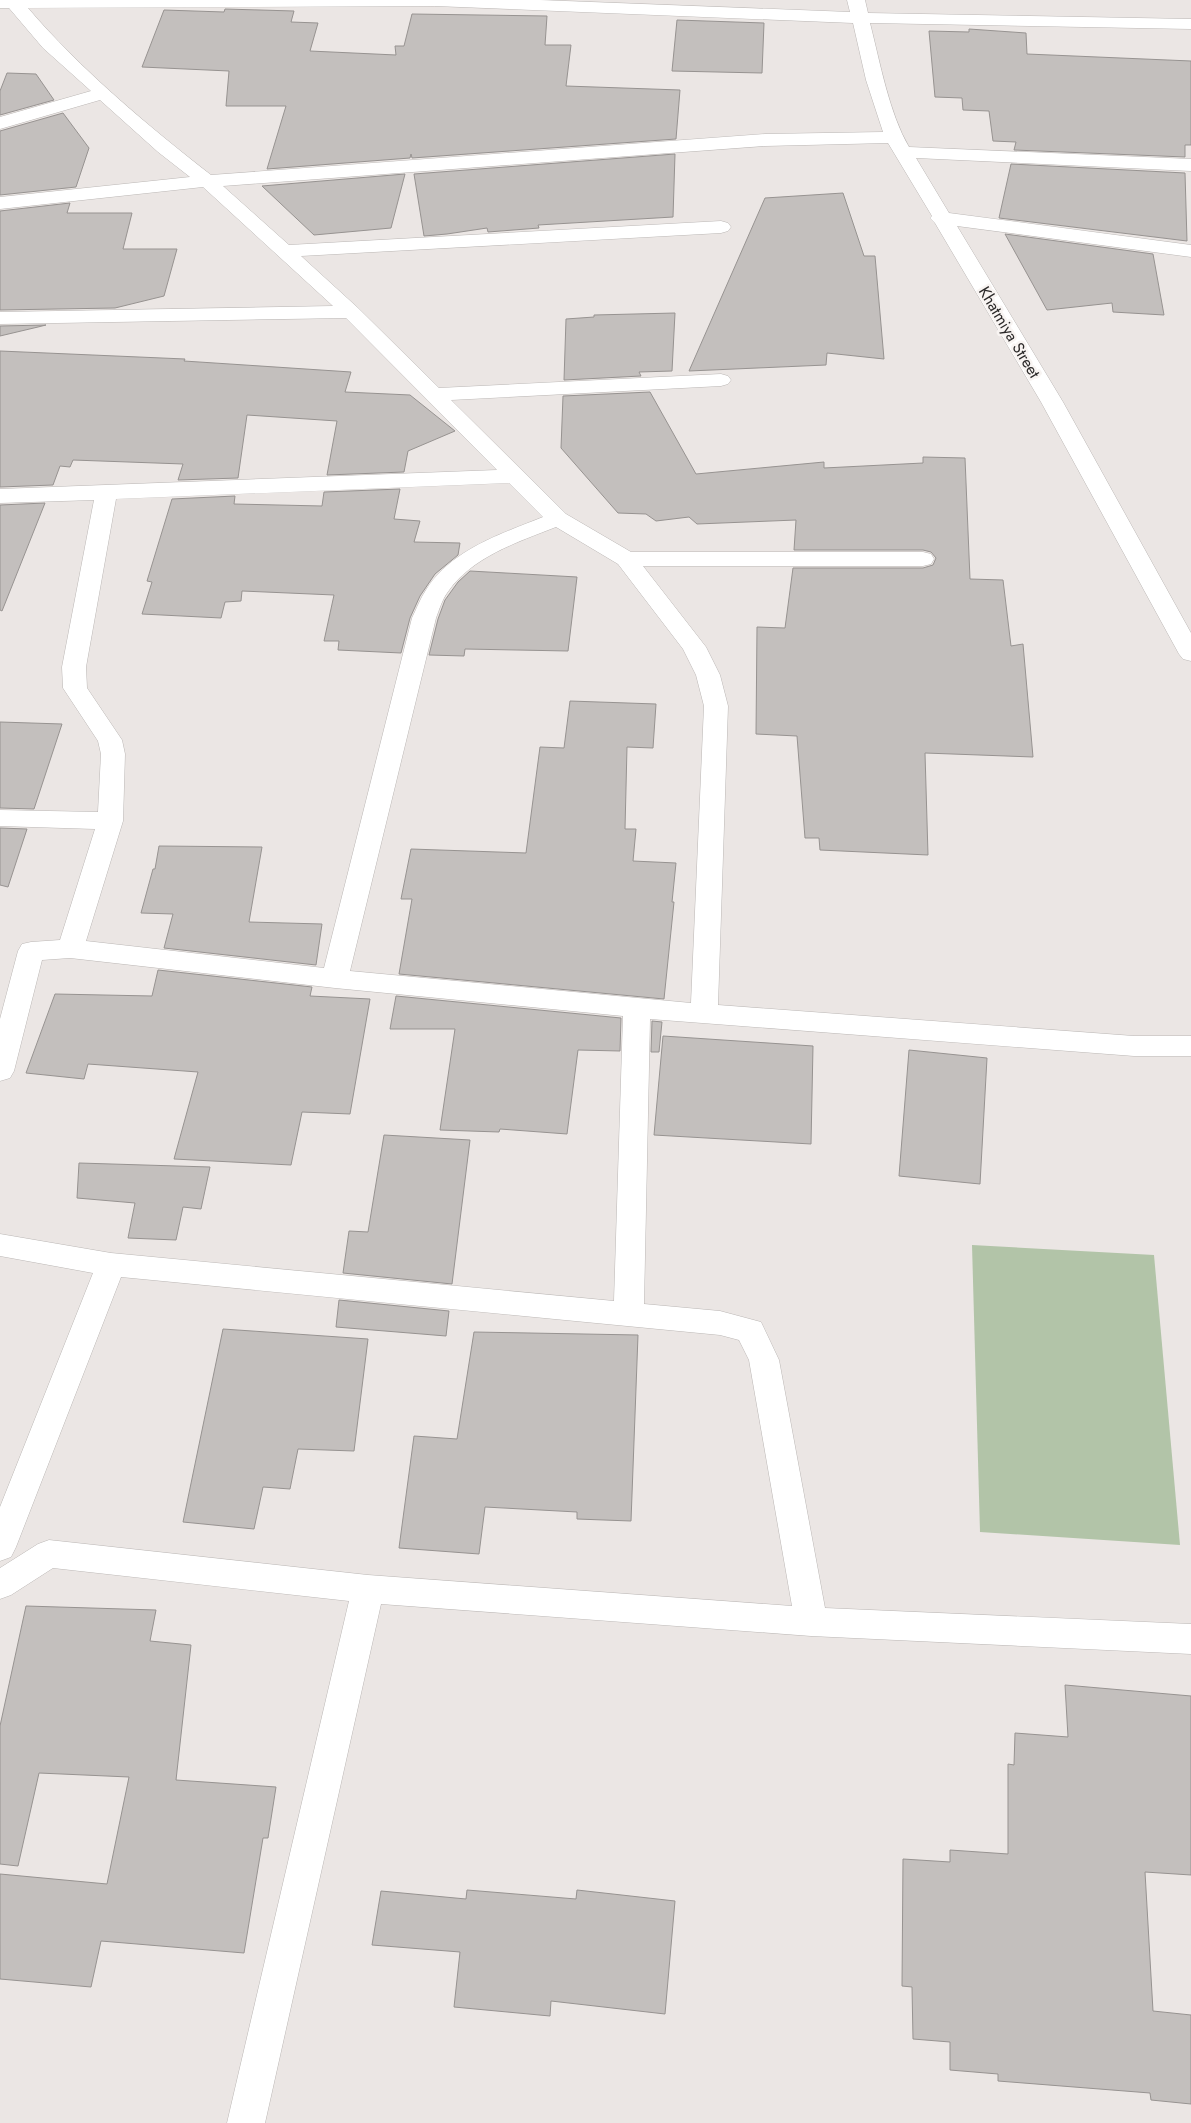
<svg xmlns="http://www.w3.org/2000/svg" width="1191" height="2123" viewBox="0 0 1191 2123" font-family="Jost,sans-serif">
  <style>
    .green { fill: #b2c4a8 }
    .building { fill: #c3bfbd; stroke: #979391 }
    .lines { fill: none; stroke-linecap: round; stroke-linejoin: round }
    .minor-casing { stroke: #bbb7b5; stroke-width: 1 }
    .minor { fill: #fff; fill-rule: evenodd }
    .labels { text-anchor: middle; stroke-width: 5; stroke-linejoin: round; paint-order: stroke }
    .far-street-label { font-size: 16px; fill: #2b2929; stroke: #f8f4f2 }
  </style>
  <rect width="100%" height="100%" fill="#ebe6e4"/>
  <!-- green -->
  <path class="green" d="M 972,1245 L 1154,1255 L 1180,1545 L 980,1532 Z"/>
  <!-- building -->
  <path class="building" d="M 225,9 L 294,11 L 291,22 L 318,23 L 310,51 L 396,55 L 395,46 L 404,46 L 412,14 L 547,16 L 545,45 L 571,45 L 566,86 L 680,90 L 676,139 L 412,158 L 411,154 L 410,158 L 267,169 L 286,106 L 226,106 L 229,71 L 142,67 L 164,10 L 224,12 Z
    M 677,20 L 764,23 L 762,73 L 672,71 Z
    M 969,29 L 1026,33 L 1027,54 L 1191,61 L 1191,145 L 1185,145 L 1185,157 L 1014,150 L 1016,142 L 993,141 L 989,111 L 963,110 L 962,98 L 935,97 L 929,31 L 969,32 Z
    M 7,73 L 36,74 L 54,100 L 0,115 L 0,91 Z
    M 63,113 L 89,148 L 76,187 L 0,195 L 0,131 Z
    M 675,154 L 673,217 L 538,225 L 539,228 L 488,232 L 487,228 L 447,234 L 424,236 L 414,174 Z
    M 1011,164 L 1185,173 L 1187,241 L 999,218 Z
    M 405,174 L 391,228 L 314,235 L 262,186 Z
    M 843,193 L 864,256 L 875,256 L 884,359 L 827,353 L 826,365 L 689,371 L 765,198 Z
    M 70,203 L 67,213 L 132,213 L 123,249 L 177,249 L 164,296 L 115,308 L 0,310 L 0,211 Z
    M 1005,234 L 1153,254 L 1164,315 L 1113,312 L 1112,303 L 1047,310 Z
    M 675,313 L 672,371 L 639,372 L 641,376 L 564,380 L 566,319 L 594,317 L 594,315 Z
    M 46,325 L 38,327 L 0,336 L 0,326 Z
    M 0,351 L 185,359 L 184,361 L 351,372 L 345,392 L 410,395 L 455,431 L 408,451 L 404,472 L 327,475 L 337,421 L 247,415 L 238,478 L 178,480 L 183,464 L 73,460 L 70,467 L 60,466 L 53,485 L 0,487 Z
    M 650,392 L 696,474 L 824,462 L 824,468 L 923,463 L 923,457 L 965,458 L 970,579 L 1003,580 L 1011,646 L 1023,644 L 1033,757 L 925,753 L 928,855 L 820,850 L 819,838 L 805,838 L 797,736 L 756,734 L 757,627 L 785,628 L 793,568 L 923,568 L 933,565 L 936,558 L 931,552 L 923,550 L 794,550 L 796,520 L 697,524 L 689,517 L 656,521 L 646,514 L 618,513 L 561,448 L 563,396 Z
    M 400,489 L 394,519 L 420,521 L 414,542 L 460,543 L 458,555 L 435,574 L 420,596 L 410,618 L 401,653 L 338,650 L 339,641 L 324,641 L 334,595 L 242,591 L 241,601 L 225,602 L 221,618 L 142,614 L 152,582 L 147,581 L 172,499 L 235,496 L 234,504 L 322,506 L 324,492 Z
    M 45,503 L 2,611 L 0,610 L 0,505 Z
    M 470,571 L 577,577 L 568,651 L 465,649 L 464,656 L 429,655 L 438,619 L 445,600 L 458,582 Z
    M 570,701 L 656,704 L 653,748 L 627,747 L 625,829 L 636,829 L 633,861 L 676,863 L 672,902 L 674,902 L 664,999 L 399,974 L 412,899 L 401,899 L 411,849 L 526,853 L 540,747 L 564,748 Z
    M 0,722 L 62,724 L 34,809 L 0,808 Z
    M 0,828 L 27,829 L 8,887 L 0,885 Z
    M 159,846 L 262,847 L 249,922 L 322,924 L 316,965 L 164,948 L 173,914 L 141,913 L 153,869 L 155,869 Z
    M 158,970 L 312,987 L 310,996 L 370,999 L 350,1114 L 302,1112 L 291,1165 L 174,1159 L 198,1072 L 88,1064 L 84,1079 L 26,1073 L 55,994 L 152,996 Z
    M 396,996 L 621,1018 L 620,1051 L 578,1050 L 567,1134 L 500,1129 L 499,1132 L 440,1130 L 455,1029 L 390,1029 Z
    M 652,1021 L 662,1022 L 659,1052 L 651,1052 Z
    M 663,1036 L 813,1046 L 811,1144 L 654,1135 Z
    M 909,1050 L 987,1058 L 980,1184 L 899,1176 Z
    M 384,1135 L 470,1140 L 452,1284 L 343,1273 L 349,1231 L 368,1232 Z
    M 79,1163 L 144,1165 L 210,1167 L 201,1209 L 183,1207 L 176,1240 L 128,1238 L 135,1203 L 77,1198 Z
    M 339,1300 L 449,1311 L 446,1336 L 336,1327 Z
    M 223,1329 L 368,1339 L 354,1451 L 298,1449 L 290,1489 L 263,1487 L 254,1529 L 183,1522 Z
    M 474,1332 L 638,1335 L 631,1521 L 577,1519 L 577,1512 L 485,1507 L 479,1554 L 399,1548 L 414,1436 L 457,1439 Z
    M 26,1606 L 156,1610 L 150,1641 L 191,1645 L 176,1780 L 276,1787 L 268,1838 L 263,1838 L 244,1953 L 101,1941 L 91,1987 L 0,1979 L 0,1874 L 107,1884 L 129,1777 L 39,1773 L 18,1866 L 0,1864 L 0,1726 Z
    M 1065,1685 L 1191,1696 L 1191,1875 L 1145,1872 L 1153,2011 L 1191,2015 L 1191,2104 L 1151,2100 L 1150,2093 L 998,2081 L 998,2074 L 950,2070 L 950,2042 L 913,2039 L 912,1987 L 902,1986 L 903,1859 L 950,1862 L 950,1850 L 1008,1854 L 1008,1764 L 1014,1765 L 1015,1733 L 1068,1737 Z
    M 467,1890 L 576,1899 L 577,1890 L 675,1901 L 665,2014 L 551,2001 L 550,2016 L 454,2007 L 460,1952 L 372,1945 L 381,1891 L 466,1899 Z"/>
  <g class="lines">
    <!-- minor casing -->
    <g class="minor-casing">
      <path id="minor" d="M 0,0 L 540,0 L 850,12 L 847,0 L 865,0 L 868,13 L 1191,19 L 1191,29 L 870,23 C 880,62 889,113 909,147 L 1191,159 L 1191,171 L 916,158 L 949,213 L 1191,245 L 1191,257 L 957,226 L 1063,402 L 1191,633 L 1191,661 L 1183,659 L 1179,654 L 1041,402 L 935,223 L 930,218 L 932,216 L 888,143 L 765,146 L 223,186 L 289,245 L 721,221 L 728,223 L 731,227 L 728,231 L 721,233 L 301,256 L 358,308 L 439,388 L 721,374 L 728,376 L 731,380 L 728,384 L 721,386 L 451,400 L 566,514 L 631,552 L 923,552 L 931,554 L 934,559 L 931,564 L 923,566 L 643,566 L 706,647 L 720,675 L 728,706 L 718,1005 L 1134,1036 L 1191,1036 L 1191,1056 L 1134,1056 L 650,1019 L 644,1304 L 720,1311 L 761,1322 L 779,1360 L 825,1608 L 1191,1624 L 1191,1654 L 811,1636 L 381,1604 L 265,2123 L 227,2123 L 349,1601 L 53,1568 L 11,1595 L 0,1599 L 0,1568 L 38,1544 L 49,1540 L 368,1575 L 792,1606 L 749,1360 L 739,1340 L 720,1335 L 121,1277 L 16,1547 L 11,1557 L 0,1561 L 0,1507 L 93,1273 L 0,1256 L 0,1234 L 111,1253 L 614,1301 L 623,1016 L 335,988 L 70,958 L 42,960 L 14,1071 L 10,1078 L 0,1081 L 0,1019 L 18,951 L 22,944 L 31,942 L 60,940 L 95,829 L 0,826 L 0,810 L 98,812 L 101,754 L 98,741 L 63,688 L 62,667 L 94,500 L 0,503 L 0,489 L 497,470 L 346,318 L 0,324 L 0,312 L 333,306 L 203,187 L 0,209 L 0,197 L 190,177 L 158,152 L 100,100 L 0,129 L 0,117 L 91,91 L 43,48 L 9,8 L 0,8 ZM 435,6 L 853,23 L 866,80 L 883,132 L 765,134 L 211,175 C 148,126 80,69 28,8 ZM 509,483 L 543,517 C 501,534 452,549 426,590 C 420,599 417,608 412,618 L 324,968 L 86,941 L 123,821 L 125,754 L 122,740 L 87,688 L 86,667 L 116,499 ZM 556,527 L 618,564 L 683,649 L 696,675 L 704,706 L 691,1003 L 350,971 L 436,618 C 439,610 442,600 447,593 C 471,557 518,542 556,527 Z"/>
    </g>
    <!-- minor -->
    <use href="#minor" class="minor"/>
  </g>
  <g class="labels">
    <!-- far-street labels -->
    <g class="far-street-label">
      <text transform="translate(1010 332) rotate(59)" y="6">Khatmiya Street</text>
    </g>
  </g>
</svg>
